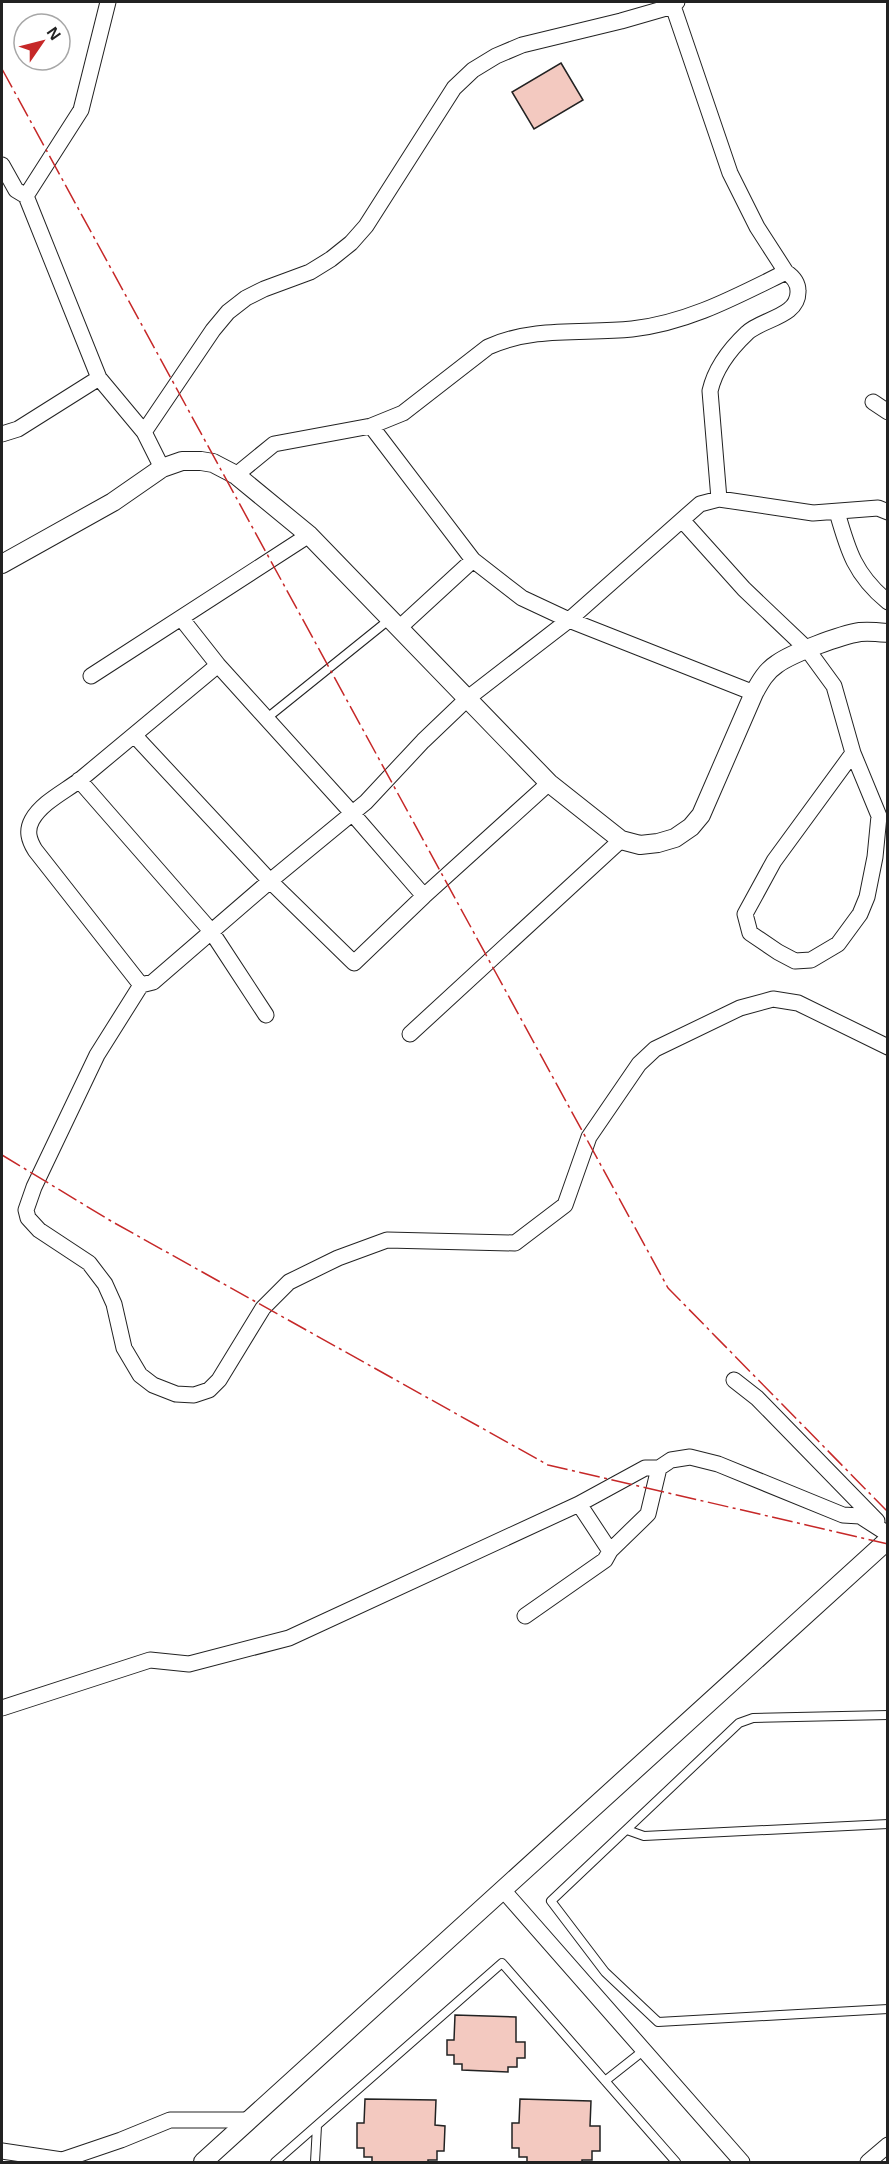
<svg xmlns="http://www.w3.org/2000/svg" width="889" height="2164" viewBox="0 0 889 2164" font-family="Arial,sans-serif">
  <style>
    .building { fill: #f3c9c0; stroke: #222; stroke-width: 1.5 }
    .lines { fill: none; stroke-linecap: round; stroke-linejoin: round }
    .service-casing { stroke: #222; stroke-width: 10 }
    .minor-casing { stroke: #222; stroke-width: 17 }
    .tertiary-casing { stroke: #222; stroke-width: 20 }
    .service { stroke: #fff; stroke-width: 8 }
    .minor { stroke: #fff; stroke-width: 15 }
    .tertiary { stroke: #fff; stroke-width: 18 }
    .power { stroke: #c62828; stroke-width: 1.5; stroke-dasharray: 21 4.5 3 4.5; stroke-linecap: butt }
  </style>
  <rect width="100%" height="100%" fill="#fff"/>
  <!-- building -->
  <path class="building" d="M 561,63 L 583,100 L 534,129 L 512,92 Z
    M 455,2015 L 516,2017 L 516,2042 L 525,2042 L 525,2058 L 517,2058 L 517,2067 L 508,2067 L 508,2072 L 462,2070 L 462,2064 L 454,2064 L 454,2055 L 447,2055 L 447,2040 L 454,2040 Z
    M 365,2099 L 436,2100 L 435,2125 L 445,2126 L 444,2151 L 437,2151 L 437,2160 L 428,2160 L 428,2162 L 372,2162 L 372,2157 L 364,2157 L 364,2148 L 357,2148 L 357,2123 L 364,2123 Z
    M 520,2099 L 591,2101 L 590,2126 L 600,2126 L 600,2151 L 592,2151 L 592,2160 L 582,2160 L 582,2162 L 527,2162 L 527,2157 L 519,2157 L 519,2148 L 512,2148 L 512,2123 L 519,2123 Z"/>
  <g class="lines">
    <!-- service casing -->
    <g class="service-casing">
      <path id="service" d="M 267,718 L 390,619
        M 888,1715 L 753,1718 L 739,1723 L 551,1901 L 605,1972 L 658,2022 L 888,2009
        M 627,1830 L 644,1836 L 888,1824
        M 605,2081 L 643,2051
        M 275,2162 L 502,1963 L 676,2162
        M 315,2162 L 317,2126"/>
    </g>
    <!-- minor casing -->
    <g class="minor-casing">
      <path id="minor" d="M 2,165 L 16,190 L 26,196 L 81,110 L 108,2
        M 26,196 L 99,378 L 144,432
        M 873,402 L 888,412
        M 371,426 L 473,560 L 522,598 L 569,620 L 754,693
        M 2,434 L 18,429 L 99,378
        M 162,468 L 144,432 L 213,330 L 228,312 L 246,298 L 264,289 L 310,272 L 331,259 L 351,243 L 366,226 L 454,88 L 473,70 L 496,56 L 522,45 L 621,21 L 673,6 L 677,2
        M 236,475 L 274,444 L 371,426 L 403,413 L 488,347 C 534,326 584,334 632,329 C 688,323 737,296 786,272 L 757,227 L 730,173 L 673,6
        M 719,499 L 710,391 C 715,369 730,349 747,333 C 761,319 799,317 798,291 C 798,282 792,276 786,272
        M 837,512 C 848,551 855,575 888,602
        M 888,512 L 878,508 L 813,513 L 719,499 L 700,504 L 569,620 L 468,698 L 423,741 L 366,802 L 270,881 L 153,982 L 141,985 L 97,1055 L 34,1187 L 26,1210 L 28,1218 L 39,1230 L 89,1263 L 105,1284 L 114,1304 L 124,1348 L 140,1375 L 153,1385 L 176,1394 L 194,1395 L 209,1390 L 219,1380 L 263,1308 L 289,1282 L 338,1258 L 387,1240 L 515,1243 L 565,1205 L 589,1137 L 639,1064 L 655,1049 L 740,1008 L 773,999 L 798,1003 L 888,1047
        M 682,520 L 744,589 L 807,649 L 834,686 L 853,753 L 879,816 L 875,857 L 867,897 L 860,914 L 838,944 L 811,960 L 795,961 L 778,952 L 750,933 L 745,914 L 774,861 L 853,753
        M 181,618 L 218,665 L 352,813 L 424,896
        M 399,628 L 473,560
        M 91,676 L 309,535
        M 135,736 L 270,881 L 354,963 L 424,896 L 549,783
        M 79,780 L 211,931 L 266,1015
        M 141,985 L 35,850 C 29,840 26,831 32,820 C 42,802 66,791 81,779 C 127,741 173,703 218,665
        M 410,1034 L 621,840
        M 734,1380 L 757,1398 L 877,1521
        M 579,1504 L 610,1551
        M 525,1616 L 605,1560 L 610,1551 L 648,1514 L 659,1468
        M 2,1708 L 150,1660 L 189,1664 L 289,1638 L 579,1504 L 645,1468 L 659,1468 L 671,1460 L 690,1457 L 718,1464 L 843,1515 L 860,1516 L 888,1534
        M 503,1890 L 742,2162
        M 2,2151 L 62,2160 L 121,2140 L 170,2120 L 250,2120
        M 868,2162 L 888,2145"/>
    </g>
    <!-- tertiary casing -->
    <g class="tertiary-casing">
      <path id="tertiary" d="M 2,564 L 113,502 L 162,468 L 182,461 L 201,461 L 213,463 L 236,475 L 309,535 L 549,783 L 621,840 L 640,845 L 658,843 L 675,838 L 691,827 L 701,815 L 754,693 C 760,682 766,671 777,664 C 792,653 841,635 860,632 C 869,631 878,632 888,633
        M 203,2162 L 888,1540"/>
    </g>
    <!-- service -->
    <use href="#service" class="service"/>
    <!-- minor -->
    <use href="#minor" class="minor"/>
    <!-- tertiary -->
    <use href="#tertiary" class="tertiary"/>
    <!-- power -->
    <path class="power" d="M 2,69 L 668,1288 L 886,1510 L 888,1508
      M 2,1155 L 111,1221 L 548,1465 L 888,1544"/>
  </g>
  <!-- border -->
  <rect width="889" height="2164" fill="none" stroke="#222222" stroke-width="6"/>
  <!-- north arrow -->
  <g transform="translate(42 42) rotate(55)"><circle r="28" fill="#ffffff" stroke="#a7a7a7" stroke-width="1.5"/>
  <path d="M0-4.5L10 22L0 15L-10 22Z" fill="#c62828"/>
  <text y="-9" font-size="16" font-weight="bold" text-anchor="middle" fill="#222222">N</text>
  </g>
</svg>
